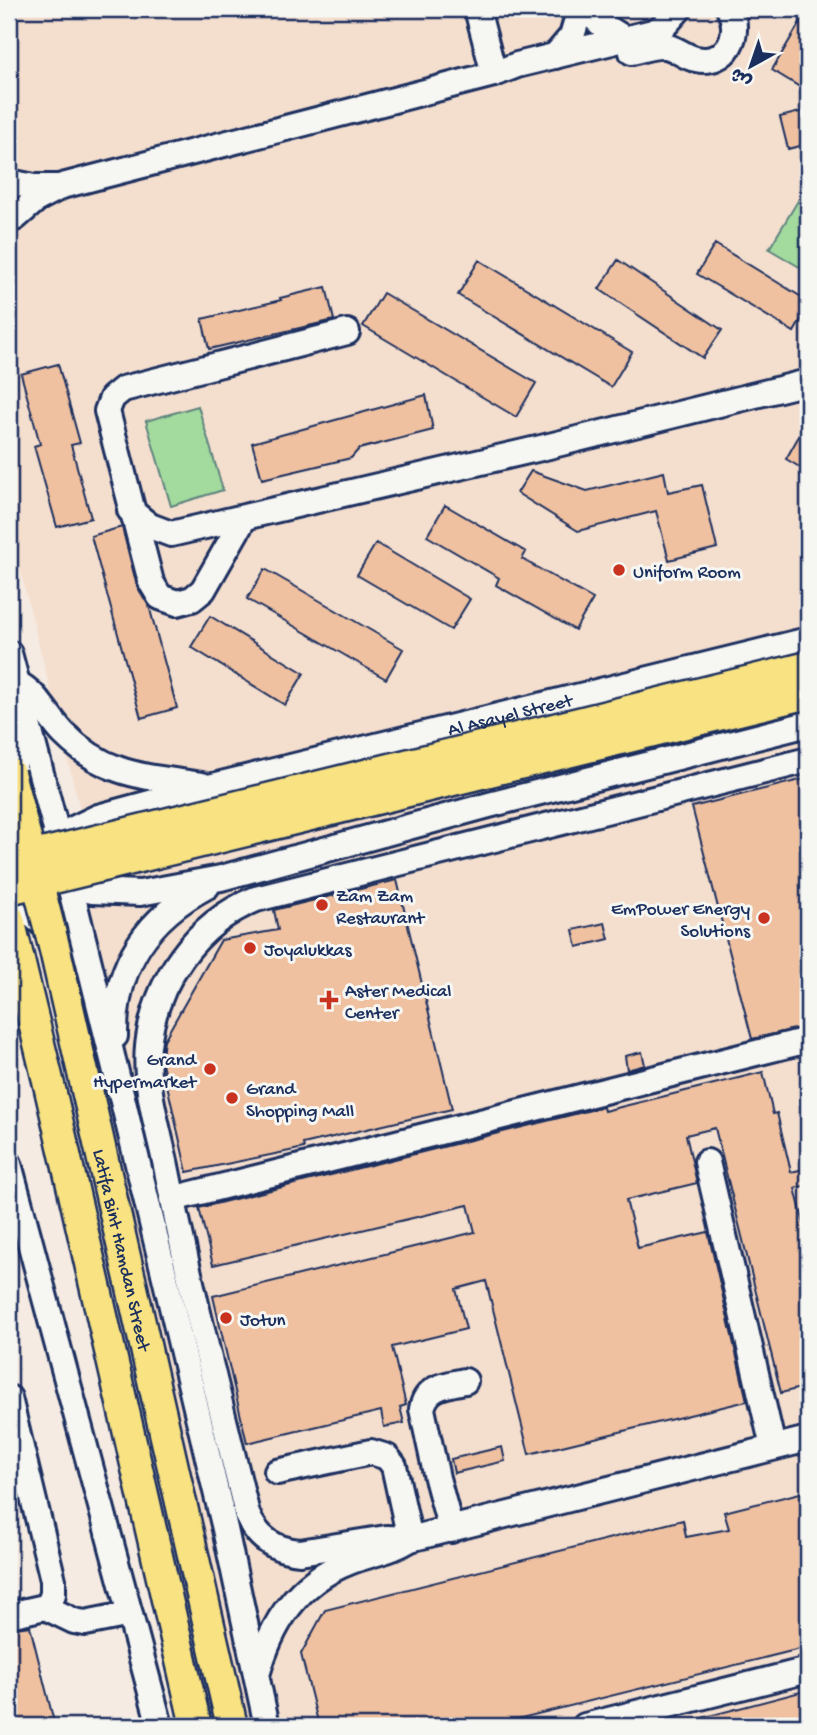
<svg xmlns="http://www.w3.org/2000/svg" width="817" height="1735" viewBox="0 0 817 1735" font-family="'Gochi Hand','Playpen Sans Arabic',sans-serif">
  <style>
    .built { fill: #f4dece }
    .green { fill: #a3da9e; stroke: #5f847e; stroke-width: 2 }
    .building { fill: #f0c1a0; stroke: #1b2f5e; stroke-width: 2 }
    .lines { fill: none; stroke-linecap: round; stroke-linejoin: round }
    .minor-casing { stroke: #1b2f5e; stroke-width: 30 }
    .major-casing { stroke: #1b2f5e; stroke-width: 35 }
    .minor { stroke: #f6f6f2; stroke-width: 24 }
    .major { stroke: #f8e281; stroke-width: 30 }
    .major-bridge-casing { stroke: #1b2f5e; stroke-width: 35; stroke-linecap: butt }
    .major-bridge { stroke: #f8e281; stroke-width: 30 }
    .poi-dot { fill: #c8321e; stroke: #f6f6f2; stroke-width: 2.5 }
    .labels { text-anchor: middle; stroke-width: 6; stroke-linejoin: round; paint-order: stroke }
    .poi-label { font-size: 19px; fill: #1b2f5e; stroke: #f6f6f2; text-anchor: start }
    .street-label { font-size: 19px; fill: #1b2f5e; stroke: #f6f6f2 }
  </style>
  <rect width="100%" height="100%" fill="#f5ebe2"/>
  <filter id="ink" filterUnits="userSpaceOnUse"><feTurbulence type="fractalNoise" baseFrequency=".0143" numOctaves="2"/><feDisplacementMap in="SourceGraphic" scale="14" xChannelSelector="R" yChannelSelector="G"/><feConvolveMatrix kernelMatrix="1 2 1 2 8 2 1 2 1" color-interpolation-filters="sRGB"/></filter>
  <g filter="url(#ink)">
    <!-- built -->
    <path class="built" d="M 9,9 L 808,9 L 808,1726 L 224,1726 L 20,884 L 94,865 L 9,525 Z"/>
    <!-- green -->
    <path class="green" d="M 808,184 L 808,272 L 769,249 Z
      M 198,406 L 223,490 L 171,506 L 146,421 Z"/>
    <!-- building -->
    <path class="building" d="M 808,9 L 808,73 L 800,87 L 772,70 Z
      M 808,110 L 808,144 L 788,149 L 780,117 Z
      M 715,244 L 808,301 L 808,308 L 794,332 L 697,274 Z
      M 479,260 L 632,352 L 611,387 L 458,295 Z
      M 618,260 L 722,330 L 703,358 L 599,289 Z
      M 326,287 L 334,320 L 209,349 L 202,319 L 281,300 L 280,298 Z
      M 383,293 L 536,383 L 516,417 L 363,326 Z
      M 58,364 L 80,443 L 71,445 L 91,518 L 57,527 L 34,446 L 40,444 L 21,374 Z
      M 426,395 L 433,430 L 359,449 L 351,458 L 262,479 L 252,443 Z
      M 808,420 L 808,472 L 786,459 Z
      M 531,471 L 587,491 L 664,472 L 668,492 L 702,485 L 717,548 L 669,560 L 656,511 L 578,531 L 517,493 Z
      M 445,505 L 526,552 L 522,559 L 593,599 L 575,630 L 496,585 L 499,578 L 427,536 Z
      M 122,527 L 137,586 L 149,606 L 177,708 L 141,718 L 91,536 Z
      M 376,543 L 470,599 L 451,630 L 357,575 Z
      M 265,569 L 403,649 L 386,679 L 247,599 Z
      M 210,616 L 304,673 L 285,705 L 191,647 Z
      M 808,778 L 808,1026 L 752,1039 L 692,807 Z
      M 397,880 L 452,1109 L 303,1144 L 304,1148 L 187,1172 L 162,1063 L 163,1048 L 164,1040 L 221,940 L 278,930 L 274,910 Z
      M 605,923 L 609,939 L 577,947 L 573,930 Z
      M 642,1052 L 645,1065 L 627,1070 L 625,1056 Z
      M 763,1072 L 773,1114 L 777,1113 L 791,1172 L 808,1168 L 808,1185 L 795,1188 L 808,1240 L 808,1386 L 781,1393 L 715,1128 L 686,1135 L 697,1183 L 626,1200 L 638,1248 L 708,1232 L 747,1401 L 529,1454 L 486,1281 L 456,1289 L 466,1329 L 392,1347 L 406,1405 L 400,1407 L 404,1423 L 384,1427 L 381,1411 L 247,1443 L 213,1296 L 475,1232 L 468,1205 L 213,1265 L 199,1208 L 603,1107 L 604,1111 Z
      M 502,1447 L 505,1461 L 454,1473 L 451,1459 Z
      M 808,1491 L 808,1647 L 489,1726 L 319,1726 L 301,1654 L 325,1610 L 683,1520 L 686,1537 L 729,1529 L 724,1512 Z
      M 30,1626 L 55,1726 L 9,1726 L 9,1629 Z
      M 808,1690 L 808,1726 L 691,1726 L 690,1721 Z"/>
    <g class="lines">
      <!-- minor casing -->
      <g class="minor-casing">
        <g id="minor">
          <path d="M 477,9 L 494,74"/>
          <path d="M 585,9 L 601,24 L 625,39"/>
          <path d="M 632,52 C 643,49 654,45 665,46 C 677,48 684,57 696,59 C 727,66 743,33 729,9"/>
          <path d="M 555,56 L 572,36 L 580,9"/>
          <path d="M 9,182 L 34,187 L 58,187"/>
          <path d="M 15,218 L 37,199 L 62,186 L 494,74 L 517,65 L 653,32 L 664,26 L 679,9"/>
          <path d="M 130,510 L 150,526 L 171,534 L 541,448 L 808,382"/>
          <path d="M 244,518 L 203,590 L 192,599 L 177,603 L 160,597 L 151,582 L 107,411 L 112,398 L 123,389 L 347,332"/>
          <path d="M 9,653 L 58,837 L 115,1068 L 225,1529 L 267,1726"/>
          <path d="M 16,683 C 37,692 48,718 64,734 C 107,777 145,776 202,785"/>
          <path d="M 13,791 L 16,712"/>
          <path id="s1" d="M 46,844 L 71,830 L 98,817 L 209,787 L 808,640"/>
          <path d="M 54,881 L 92,891 L 140,893 L 221,878 L 489,805 L 808,724"/>
          <path d="M 9,899 L 20,904 L 55,935"/>
          <path d="M 115,1036 C 114,967 146,918 207,886"/>
          <path d="M 707,1162 L 773,1447"/>
          <path d="M 9,1164 L 160,1726"/>
          <path d="M 172,1199 L 808,1040"/>
          <path d="M 9,1398 L 53,1580 L 53,1594 L 48,1607"/>
          <path d="M 277,1472 L 371,1452 L 387,1457 L 394,1466 L 410,1539"/>
          <path d="M 451,1530 L 437,1478 L 422,1409 C 426,1386 446,1385 465,1381"/>
          <path d="M 410,1539 L 386,1538 L 300,1552 C 274,1550 257,1538 247,1514 C 219,1398 189,1283 166,1166 C 158,1128 144,1085 148,1046 C 155,981 196,923 256,899 L 808,760"/>
          <path d="M 9,1615 L 45,1607 L 74,1621 L 85,1623 L 130,1614"/>
          <path d="M 257,1675 C 271,1624 297,1582 349,1562 C 369,1554 392,1551 410,1539 L 808,1439"/>
          <path d="M 585,1726 L 808,1670"/>
        </g>
      </g>
      <!-- major casing -->
      <g class="major-casing">
        <path id="major" d="M 9,919 L 50,1089 L 196,1726"/>
      </g>
      <!-- minor -->
      <use href="#minor" class="minor"/>
      <!-- major -->
      <use href="#major" class="major"/>
      <!-- major-bridge casing -->
      <g class="major-bridge-casing">
        <g id="major-bridge">
          <path id="s2" d="M 9,773 L 55,950 L 232,1726"/>
          <path d="M 9,862 L 808,667"/>
          <path d="M 9,889 L 808,693"/>
        </g>
      </g>
      <!-- major-bridge -->
      <use href="#major-bridge" class="major-bridge"/>
    </g>
  </g>
  <!-- markers -->
  <g class="poi-dot">
    <circle cx="619" cy="570" r="7"/>
    <circle cx="322" cy="905" r="7"/>
    <circle cx="764" cy="918" r="7"/>
    <circle cx="250" cy="948" r="7"/>
    <path d="M325.5 989.5h7v7h7v7h-7v7h-7v-7h-7v-7h7z"/>
    <circle cx="210" cy="1069" r="7"/>
    <circle cx="232" cy="1098" r="7"/>
    <circle cx="226" cy="1318" r="7"/>
  </g>
  <g class="labels">
    <!-- poi labels -->
    <g class="poi-label">
      <text x="633" y="577">Uniform Room</text>
      <text x="336" y="901">Zam Zam<tspan x="336" dy="22">Restaurant</tspan></text>
      <text x="750" y="914" text-anchor="end">EmPower Energy<tspan x="750" dy="22">Solutions</tspan></text>
      <text x="264" y="955">Joyalukkas</text>
      <text x="345" y="996">Aster Medical<tspan x="345" dy="22">Center</tspan></text>
      <text x="196" y="1065" text-anchor="end">Grand<tspan x="196" dy="22">Hypermarket</tspan></text>
      <text x="246" y="1094">Grand<tspan x="246" dy="22">Shopping Mall</tspan></text>
      <text x="240" y="1325">Jotun</text>
    </g>
    <!-- street labels -->
    <g class="street-label">
      <text dy="7" stroke="none"><textPath href="#s1" startOffset="483">Al Asayel Street</textPath></text>
      <text dy="7" stroke="none"><textPath href="#s2" startOffset="490">Latifa Bint Hamdan Street</textPath></text>
    </g>
  </g>
  <!-- margin -->
  <rect width="817" height="1735" fill="none" stroke="#f6f6f2" stroke-width="35"/>
  <rect x="18" y="18" width="782" height="1700" fill="none" stroke="#1b2f5e" stroke-width="2.5" filter="url(#ink)"/>
  <!-- north arrow -->
  <g transform="translate(751 66) rotate(220)" stroke="#f6f6f2" stroke-width="5" paint-order="stroke">
  <path d="M0-5L12 26L0 18L-12 26Z" fill="#1b2f5e"/>
  <text y="-10" font-size="19" font-weight="bold" text-anchor="middle" fill="#1b2f5e">ش</text>
  </g>
</svg>
